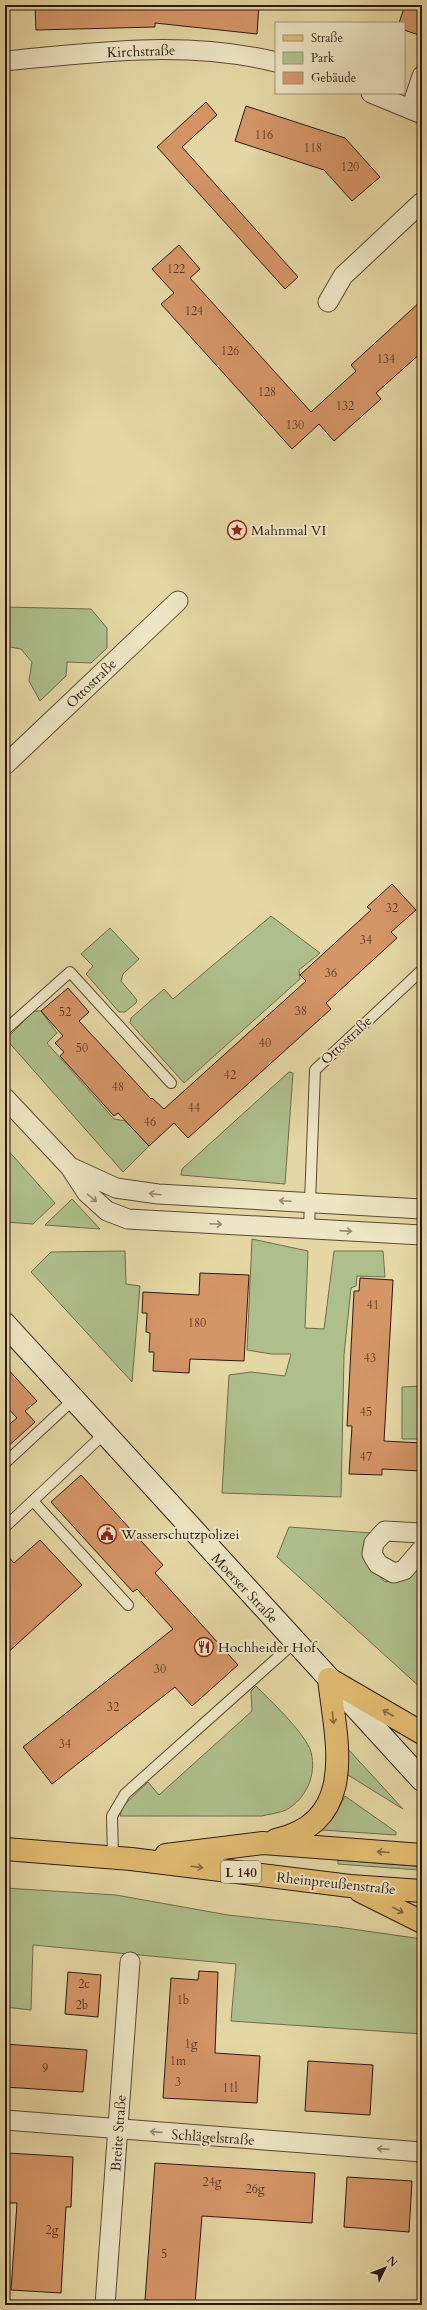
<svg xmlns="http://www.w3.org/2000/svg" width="427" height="2310" viewBox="0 0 427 2310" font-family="Cardo,serif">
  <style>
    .green { fill: #aebf8b; stroke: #6e6c4e }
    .building { fill: #d49567; stroke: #2d1912 }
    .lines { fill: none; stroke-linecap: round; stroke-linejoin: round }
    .service-casing { stroke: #5b4836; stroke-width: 12 }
    .minor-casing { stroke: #5b4836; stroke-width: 21 }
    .secondary-casing { stroke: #2d1912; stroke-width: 24 }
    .primary-casing { stroke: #2d1912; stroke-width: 24 }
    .service { stroke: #ede5c4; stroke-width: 10 }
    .minor { stroke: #ede5c4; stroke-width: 19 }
    .secondary { stroke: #ede5c4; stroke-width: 22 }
    .primary { stroke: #e2bc72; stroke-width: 22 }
    .oneway { stroke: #978974 }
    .oneway2 { stroke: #886a42 }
    .labels { text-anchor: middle; stroke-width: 4; stroke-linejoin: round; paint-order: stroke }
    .number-label { font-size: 12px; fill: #573827 }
    .shield { fill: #ede5c4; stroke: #675647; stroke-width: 1 }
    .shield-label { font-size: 13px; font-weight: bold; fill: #2d1912 }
    .street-label { font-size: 14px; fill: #2d1912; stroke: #ede5c4 }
    .poi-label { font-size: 14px; fill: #2d1912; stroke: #ede5c4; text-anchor: start }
  </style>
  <rect width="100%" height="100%" fill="#e4d7a4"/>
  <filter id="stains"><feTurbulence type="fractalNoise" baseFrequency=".005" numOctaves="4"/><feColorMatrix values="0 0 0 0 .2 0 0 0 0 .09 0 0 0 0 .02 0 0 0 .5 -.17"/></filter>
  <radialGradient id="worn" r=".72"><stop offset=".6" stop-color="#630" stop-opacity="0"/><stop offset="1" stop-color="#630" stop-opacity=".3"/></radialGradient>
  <!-- green -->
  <path class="green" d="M 5,607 L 91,609 L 107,628 L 107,648 L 91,663 L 67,662 L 66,676 L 40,701 L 29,681 L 32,662 L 21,649 L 5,646 Z
    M 271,916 L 320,953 L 299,970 L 300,979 L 184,1083 L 130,1023 L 131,1018 L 164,989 L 173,999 Z
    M 110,928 L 139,959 L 123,974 L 121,981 L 137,1000 L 136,1003 L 125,1012 L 119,1012 L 86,974 L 93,966 L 81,954 Z
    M 34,1011 L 41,1011 L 57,1033 L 47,1043 L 114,1119 L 126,1121 L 149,1146 L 123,1172 L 6,1039 Z
    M 289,1072 L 293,1073 L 285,1184 L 181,1175 L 182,1169 Z
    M 5,1147 L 55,1203 L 33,1224 L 5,1222 Z
    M 72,1199 L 100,1229 L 45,1225 Z
    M 252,1239 L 308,1251 L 305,1328 L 324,1329 L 334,1251 L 383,1251 L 385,1277 L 357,1276 L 356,1286 L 351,1288 L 344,1355 L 341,1497 L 222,1493 L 229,1375 L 251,1372 L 285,1376 L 291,1354 L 271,1354 L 247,1350 Z
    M 125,1251 L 126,1284 L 140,1286 L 132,1382 L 31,1272 L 51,1252 Z
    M 422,1386 L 422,1439 L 402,1439 L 402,1387 Z
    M 289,1527 L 372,1533 L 364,1558 L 385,1582 L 407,1576 L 422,1559 L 422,1689 L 277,1557 Z
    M 256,1686 C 270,1700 306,1734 311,1752 C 317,1775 306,1799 286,1810 C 279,1813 269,1814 262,1816 L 120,1816 L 123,1806 L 148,1782 L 159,1795 L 252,1711 L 251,1691 Z
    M 346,1748 L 348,1749 L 403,1809 L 348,1775 Z
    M 345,1796 L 396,1832 L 396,1835 L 322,1830 L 321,1829 L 333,1818 Z
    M 338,1860 L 416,1866 L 419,1870 L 338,1864 Z
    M 5,1888 L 116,1895 L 228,1915 L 338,1927 L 422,1939 L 422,2034 L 231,2021 L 236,1964 L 33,1945 L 31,2010 L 5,2007 Z"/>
  <!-- building -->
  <path class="building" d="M 35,5 L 259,5 L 257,34 L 155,23 L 155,27 L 36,30 Z
    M 405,5 L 422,5 L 422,36 L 404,30 L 404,23 L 399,23 Z
    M 206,102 L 217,115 L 182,147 L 298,277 L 285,289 L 157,147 Z
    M 246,106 L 345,138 L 380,177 L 352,201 L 324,170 L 235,141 Z
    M 179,245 L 200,269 L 190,278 L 311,412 L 356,371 L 351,365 L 422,300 L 422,352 L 376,393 L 381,399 L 334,441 L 319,424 L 292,449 L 161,304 L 174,293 L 152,269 Z
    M 392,884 L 416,910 L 391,932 L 397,938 L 326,1003 L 331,1009 L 188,1138 L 174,1123 L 149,1146 L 118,1113 L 114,1116 L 60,1056 L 64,1052 L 55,1043 L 63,1036 L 41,1011 L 68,988 L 89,1012 L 79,1021 L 151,1099 L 152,1098 L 164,1109 L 306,981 L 300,975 L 371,910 L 367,907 Z
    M 200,1273 L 249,1275 L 244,1361 L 190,1359 L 189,1373 L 153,1371 L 154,1352 L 149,1352 L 150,1333 L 146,1332 L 147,1313 L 142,1313 L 143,1292 L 199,1295 Z
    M 360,1278 L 393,1280 L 384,1441 L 422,1443 L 422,1471 L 382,1469 L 382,1475 L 349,1474 L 352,1426 L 347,1426 L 354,1291 L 359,1291 Z
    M 5,1366 L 37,1401 L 25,1411 L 35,1422 L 5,1449 L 5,1428 L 17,1418 L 5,1405 Z
    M 81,1475 L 163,1565 L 155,1573 L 238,1665 L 192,1706 L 175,1687 L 52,1784 L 23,1747 L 173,1629 L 137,1589 L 133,1592 L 51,1502 Z
    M 40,1540 L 82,1585 L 5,1655 L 5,1553 L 14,1563 Z
    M 199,1971 L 218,1972 L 215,2053 L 260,2056 L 257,2103 L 163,2098 L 171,1978 L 198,1980 Z
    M 68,1972 L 101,1975 L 98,2017 L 65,2014 Z
    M 5,2044 L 87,2050 L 83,2092 L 5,2087 Z
    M 308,2061 L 373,2065 L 370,2115 L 305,2111 Z
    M 8,2153 L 73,2157 L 71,2207 L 66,2207 L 61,2293 L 11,2290 L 17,2203 L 6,2203 Z
    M 155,2163 L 315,2173 L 312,2223 L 202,2216 L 195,2304 L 145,2300 Z
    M 347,2177 L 412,2181 L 409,2232 L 344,2227 Z"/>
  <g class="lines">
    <!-- service casing -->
    <g class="service-casing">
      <path id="service" d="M 5,1030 L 70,972 L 171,1083
        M 309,1228 L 315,1070 L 422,970
        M 5,1463 L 74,1399
        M 33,1501 L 128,1605
        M 5,1527 L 105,1433
        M 113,1857 L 112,1816 L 125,1794 L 295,1642"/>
    </g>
    <!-- minor casing -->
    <g class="minor-casing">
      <path id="minor" d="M 5,61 C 95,52 187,40 276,62
        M 371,93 L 422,114
        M 411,109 L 422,76
        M 328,302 L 343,276 L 422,202
        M 5,765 L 178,601
        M 5,1098 L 70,1167 L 87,1193 L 107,1211 L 128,1219 L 422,1235
        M 70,1167 L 116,1188 L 158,1194 L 422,1209
        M 422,1533 L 385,1531 L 374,1543 L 372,1554 L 378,1564 L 394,1573 L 404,1570 L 422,1549
        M 5,2120 L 422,2152
        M 105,2305 L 130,1962"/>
    </g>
    <!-- secondary casing -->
    <g class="secondary-casing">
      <path id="secondary" d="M 5,1324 L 422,1780"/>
    </g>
    <!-- primary casing -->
    <g class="primary-casing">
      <path id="primary" d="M 329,1679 L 422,1733
        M 276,1840 C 359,1821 336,1741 329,1679
        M 5,1849 L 131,1859 L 350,1886 L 422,1891
        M 166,1855 L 263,1843 L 422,1855
        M 360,1891 L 422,1922"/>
    </g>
    <!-- service -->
    <use href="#service" class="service"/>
    <!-- minor -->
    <use href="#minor" class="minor"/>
    <!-- secondary -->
    <use href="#secondary" class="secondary"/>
    <!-- primary -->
    <use href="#primary" class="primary"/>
  </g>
  <!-- one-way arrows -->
  <defs><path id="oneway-shaft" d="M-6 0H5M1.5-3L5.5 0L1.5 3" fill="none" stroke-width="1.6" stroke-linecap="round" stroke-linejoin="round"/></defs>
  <g class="oneway">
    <use href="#oneway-shaft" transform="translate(155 1194) rotate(-173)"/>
    <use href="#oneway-shaft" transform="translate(92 1198) rotate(40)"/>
    <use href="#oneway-shaft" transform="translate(285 1201) rotate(-177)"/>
    <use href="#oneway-shaft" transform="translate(216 1224) rotate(3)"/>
    <use href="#oneway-shaft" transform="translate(346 1231) rotate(4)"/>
    <use href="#oneway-shaft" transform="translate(156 2132) rotate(-176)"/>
    <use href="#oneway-shaft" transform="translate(383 2149) rotate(-176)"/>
  </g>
  <g class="oneway2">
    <use href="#oneway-shaft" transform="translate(388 1713) rotate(-150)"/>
    <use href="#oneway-shaft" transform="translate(333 1718) rotate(84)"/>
    <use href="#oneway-shaft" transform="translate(383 1852) rotate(-176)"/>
    <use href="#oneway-shaft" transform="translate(197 1867) rotate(7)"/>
    <use href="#oneway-shaft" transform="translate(398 1910) rotate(27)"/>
  </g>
  <!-- icons -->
  <defs>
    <g id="sight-ring" transform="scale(1)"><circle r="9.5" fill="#ede5c4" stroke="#8f2418" stroke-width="1.5"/><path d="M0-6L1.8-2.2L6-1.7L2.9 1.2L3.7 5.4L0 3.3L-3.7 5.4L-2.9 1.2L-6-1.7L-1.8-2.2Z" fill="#8f2418"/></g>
    <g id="civic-ring" transform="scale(1)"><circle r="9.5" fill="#ede5c4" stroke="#8f2418" stroke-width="1.5"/><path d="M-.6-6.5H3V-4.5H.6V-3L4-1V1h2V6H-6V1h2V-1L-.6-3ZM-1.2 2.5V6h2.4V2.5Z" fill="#8f2418"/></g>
    <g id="restaurant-ring" transform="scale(1)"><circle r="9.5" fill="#ede5c4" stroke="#8f2418" stroke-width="1.5"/><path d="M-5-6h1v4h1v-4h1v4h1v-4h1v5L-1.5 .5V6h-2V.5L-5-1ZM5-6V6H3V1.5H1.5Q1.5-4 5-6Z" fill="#8f2418"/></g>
  </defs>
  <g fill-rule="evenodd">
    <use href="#sight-ring" x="237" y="530"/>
    <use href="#civic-ring" x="107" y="1534"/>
    <use href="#restaurant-ring" x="204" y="1647"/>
  </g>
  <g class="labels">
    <!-- number labels -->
    <g class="number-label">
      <text x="264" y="139">116</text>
      <text x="313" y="152">118</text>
      <text x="350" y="171">120</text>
      <text x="176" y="273">122</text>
      <text x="194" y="315">124</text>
      <text x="230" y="355">126</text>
      <text x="386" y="363">134</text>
      <text x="267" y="396">128</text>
      <text x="345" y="410">132</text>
      <text x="295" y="429">130</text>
      <text x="392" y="912">32</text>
      <text x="366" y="944">34</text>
      <text x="331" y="977">36</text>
      <text x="301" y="1015">38</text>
      <text x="65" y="1016">52</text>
      <text x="265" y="1047">40</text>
      <text x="82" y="1052">50</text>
      <text x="230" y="1079">42</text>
      <text x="118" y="1091">48</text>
      <text x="194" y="1112">44</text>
      <text x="150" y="1126">46</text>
      <text x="373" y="1309">41</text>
      <text x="197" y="1327">180</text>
      <text x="370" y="1362">43</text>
      <text x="366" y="1416">45</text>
      <text x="366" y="1461">47</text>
      <text x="160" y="1673">30</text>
      <text x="113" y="1711">32</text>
      <text x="65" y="1748">34</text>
      <text x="84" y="1988">2c</text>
      <text x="183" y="2004">1b</text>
      <text x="82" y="2009">2b</text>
      <text x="191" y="2048">1g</text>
      <text x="178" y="2065">1m</text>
      <text x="45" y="2072">9</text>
      <text x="178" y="2086">3</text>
      <text x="230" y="2092">11l</text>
      <text x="212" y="2186">24g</text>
      <text x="255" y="2193">26g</text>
      <text x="52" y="2234">2g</text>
      <text x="164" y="2258">5</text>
    </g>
    <!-- shield labels -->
    <rect class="shield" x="221" y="1861" width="40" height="22" rx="3"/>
    <g class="shield-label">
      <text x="241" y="1877">L 140</text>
    </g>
    <!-- street labels -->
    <g class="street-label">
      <text transform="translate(141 51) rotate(-2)" y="5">Kirchstraße</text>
      <text transform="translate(91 683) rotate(-44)" y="5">Ottostraße</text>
      <text transform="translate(346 1040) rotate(-43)" y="5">Ottostraße</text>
      <text transform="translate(245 1588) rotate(47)" y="5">Moerser Straße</text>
      <text transform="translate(336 1883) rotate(6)" y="5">Rheinpreußenstraße</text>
      <text transform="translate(118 2133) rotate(-86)" y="5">Breite Straße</text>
      <text transform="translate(213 2137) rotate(4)" y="5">Schlägelstraße</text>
    </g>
    <!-- poi labels -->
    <g class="poi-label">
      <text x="251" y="535">Mahnmal VI</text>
      <text x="121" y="1539">Wasserschutzpolizei</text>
      <text x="218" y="1652">Hochheider Hof</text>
    </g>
  </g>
  <!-- margin -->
  <rect width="427" height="2310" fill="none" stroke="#e4d7a4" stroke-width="20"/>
  <rect x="6" y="6" width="415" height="2298" fill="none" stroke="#2d1912" stroke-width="2"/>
  <rect x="10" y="10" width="407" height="2290" fill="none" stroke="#2d1912"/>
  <!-- legend -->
  <rect x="275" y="22" width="130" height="72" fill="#ede5c4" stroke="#a0937d"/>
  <rect x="283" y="35" width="20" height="6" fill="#e2bc72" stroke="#a0937d"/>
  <text x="311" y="42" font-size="12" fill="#2d1912">Straße</text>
  <rect x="283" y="52" width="20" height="12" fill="#aebf8b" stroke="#a0937d"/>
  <text x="311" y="62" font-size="12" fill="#2d1912">Park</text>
  <rect x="283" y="72" width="20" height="12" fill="#d49567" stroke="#a0937d"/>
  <text x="311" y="82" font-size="12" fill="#2d1912">Gebäude</text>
  <!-- north arrow -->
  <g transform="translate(385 2268) rotate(47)" stroke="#ede5c4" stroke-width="3" paint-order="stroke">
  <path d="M0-3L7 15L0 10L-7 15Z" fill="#2d1912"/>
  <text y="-6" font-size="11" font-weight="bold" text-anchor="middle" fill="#2d1912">N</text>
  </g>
  <rect width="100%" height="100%" filter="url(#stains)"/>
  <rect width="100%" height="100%" fill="url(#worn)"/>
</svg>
